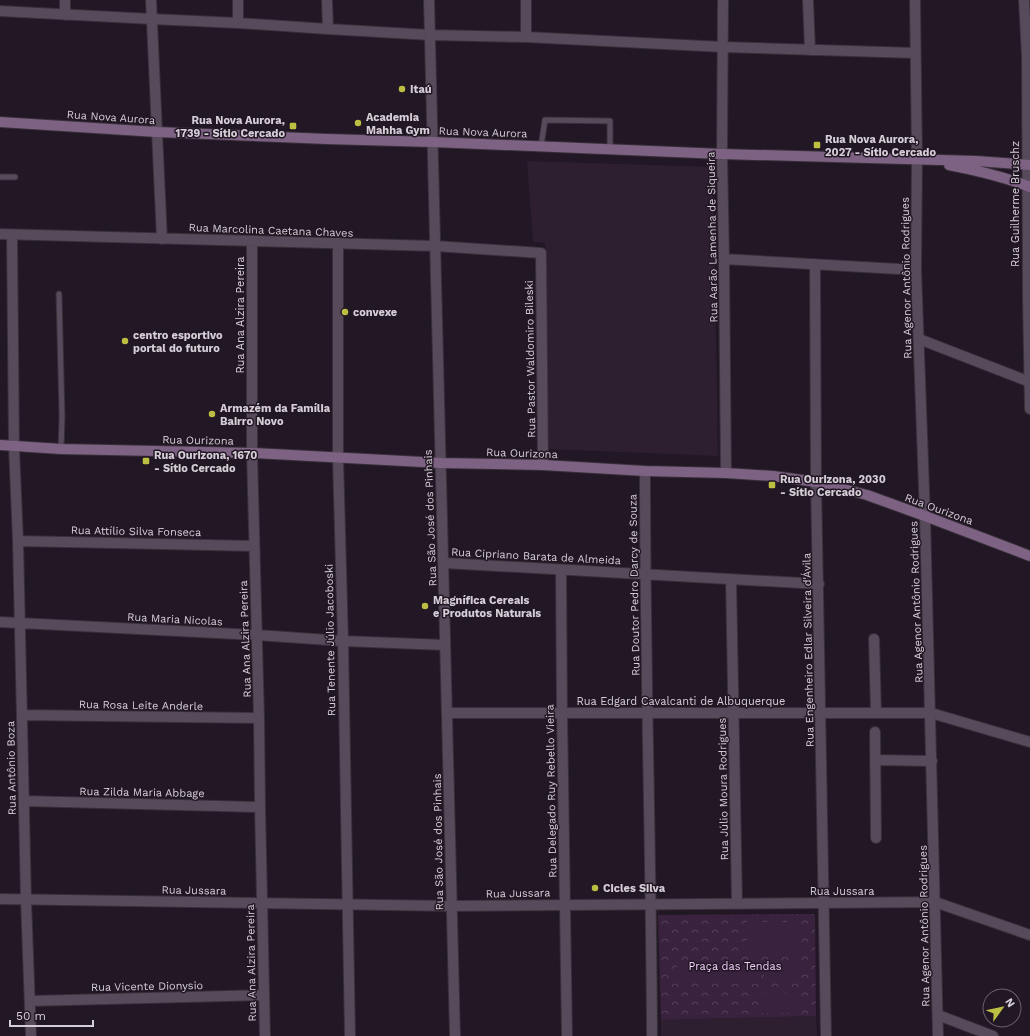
<svg xmlns="http://www.w3.org/2000/svg" width="1030" height="1036" viewBox="0 0 1030 1036" font-family="'Work Sans',sans-serif">
  <style>
    .built { fill: #2d1f30 }
    .park { fill: url(#park-crowns) }
    .garden { fill: #38223d }
    .lines { fill: none; stroke-linecap: round; stroke-linejoin: round }
    .service-casing { stroke: #383039; stroke-width: 7 }
    .minor-casing { stroke: #383039; stroke-width: 12 }
    .tertiary-casing { stroke: #383039; stroke-width: 12 }
    .secondary-casing { stroke: #383039; stroke-width: 12 }
    .service { stroke: #574a5a; stroke-width: 5 }
    .minor { stroke: #574a5a; stroke-width: 10 }
    .tertiary { stroke: #574a5a; stroke-width: 10 }
    .secondary { stroke: #7e6284; stroke-width: 10 }
    .poi-dot { fill: #bdbf43; stroke: #221724; stroke-width: 1.5 }
    .labels { text-anchor: middle; stroke-width: 3; stroke-linejoin: round; paint-order: stroke }
    .poi-label { font-size: 11px; font-weight: bold; fill: #d6ced7; stroke: #221724; text-anchor: start }
    .street-label { font-size: 11px; fill: #d6ced7; stroke: #221724 }
    .park-label { font-size: 11px; fill: #f0cbf8; stroke: #221724 }
  </style>
  <defs>
    <pattern id="park-crowns" width="20" height="18" patternUnits="userSpaceOnUse"><rect width="20" height="18" fill="#38223d"/><path d="M2 6a3 3 0 1 1 6 0M12 15a3 3 0 1 1 6 0" fill="none" stroke="#544158"/></pattern>
  </defs>
  <rect width="100%" height="100%" fill="#221724"/>
  <!-- built -->
  <path class="built" d="M 527,161 L 713,167 L 718,456 L 548,449 L 545,243 L 533,242 Z
    M 816,1016 L 817,1036 L 661,1036 L 661,1020 Z"/>
  <!-- park -->
  <path class="park" d="M 815,914 L 816,1016 L 661,1020 L 658,915 Z"/>
  <!-- garden -->
  <path class="garden" d="M 747,922 L 800,922 L 800,957 L 747,957 Z
    M 677,964 L 712,964 L 712,980 L 677,980 Z
    M 757,964 L 758,983 L 722,984 L 721,965 Z
    M 764,964 L 800,964 L 800,983 L 764,983 Z
    M 759,993 L 799,993 L 799,1013 L 759,1013 Z"/>
  <g class="lines">
    <!-- service casing -->
    <g class="service-casing">
      <path id="service" d="M 541,146 L 545,120 L 610,121 L 610,149
        M 0,177 L 15,177
        M 59,294 L 62,417 L 61,449"/>
    </g>
    <!-- minor casing -->
    <g class="minor-casing">
      <path id="minor" d="M 65,0 L 65,15
        M 151,0 L 157,132 L 162,239
        M 238,0 L 238,23
        M 327,0 L 328,29
        M 526,0 L 526,37
        M 723,0 L 722,154 L 724,259 L 726,473
        M 808,0 L 810,50
        M 1024,0 L 1027,57 L 1028,299 L 1030,409
        M 0,11 L 152,19 L 238,23 L 328,29 L 430,35 L 526,37 L 723,47 L 915,53
        M 0,234 L 435,246 L 541,253 L 543,465
        M 12,235 L 14,447 L 18,541 L 26,900 L 31,1036
        M 252,241 L 252,453 L 259,718 L 260,807 L 265,1036
        M 338,243 L 338,458 L 343,641 L 350,1036
        M 724,259 L 916,270
        M 815,264 L 816,482 L 826,1036
        M 919,339 L 1030,382
        M 645,471 C 645,659 651,847 652,1036
        M 18,541 L 254,546
        M 444,563 L 819,584
        M 561,570 L 562,713 L 567,1036
        M 731,579 L 737,903
        M 0,622 L 257,635 L 343,641 L 445,645
        M 874,639 L 876,713
        M 447,713 L 931,713 L 1030,742
        M 22,715 L 259,718
        M 875,732 L 876,838
        M 875,760 L 932,761
        M 24,801 L 260,807
        M 30,1001 L 264,995
        M 938,1015 L 993,1036"/>
    </g>
    <!-- tertiary casing -->
    <g class="tertiary-casing">
      <path id="tertiary" d="M 429,0 L 455,1036
        M 915,0 L 917,159 L 916,270 L 925,516 L 938,1036
        M 0,899 L 452,906 L 935,902 L 1030,935"/>
    </g>
    <!-- secondary casing -->
    <g class="secondary-casing">
      <path id="secondary" d="M 0,122 L 157,132 L 327,139 L 433,142 L 722,154 L 976,161 L 1030,165
        M 949,165 C 975,170 1005,177 1030,187
        M 0,445 L 61,449 L 252,453 L 441,463 L 543,465 L 645,471 L 726,473 L 773,476 L 816,482 L 867,495 L 925,516 L 1030,556"/>
    </g>
    <!-- service -->
    <use href="#service" class="service"/>
    <!-- minor -->
    <use href="#minor" class="minor"/>
    <!-- tertiary -->
    <use href="#tertiary" class="tertiary"/>
    <!-- secondary -->
    <use href="#secondary" class="secondary"/>
  </g>
  <!-- markers -->
  <g class="poi-dot">
    <circle cx="402" cy="89" r="4"/>
    <circle cx="358" cy="123" r="4"/>
    <rect x="289" y="122" width="8" height="8" rx="2"/>
    <rect x="813" y="141" width="8" height="8" rx="2"/>
    <circle cx="345" cy="312" r="4"/>
    <circle cx="125" cy="341" r="4"/>
    <circle cx="212" cy="414" r="4"/>
    <rect x="142" y="457" width="8" height="8" rx="2"/>
    <rect x="768" y="481" width="8" height="8" rx="2"/>
    <circle cx="425" cy="606" r="4"/>
    <circle cx="595" cy="888" r="4"/>
  </g>
  <g class="labels">
    <!-- poi labels -->
    <g class="poi-label">
      <text x="410" y="93">Itaú</text>
      <text x="366" y="121">Academia<tspan x="366" dy="13">Mahha Gym</tspan></text>
      <text x="285" y="124" text-anchor="end">Rua Nova Aurora,<tspan x="285" dy="13">1739 - Sítio Cercado</tspan></text>
      <text x="825" y="143">Rua Nova Aurora,<tspan x="825" dy="13">2027 - Sítio Cercado</tspan></text>
      <text x="353" y="316">convexe</text>
      <text x="133" y="339">centro esportivo<tspan x="133" dy="13">portal do futuro</tspan></text>
      <text x="220" y="412">Armazém da Família<tspan x="220" dy="13">Bairro Novo</tspan></text>
      <text x="154" y="459">Rua Ourizona, 1670<tspan x="154" dy="13">- Sítio Cercado</tspan></text>
      <text x="780" y="483">Rua Ourizona, 2030<tspan x="780" dy="13">- Sítio Cercado</tspan></text>
      <text x="433" y="604">Magnífica Cereais<tspan x="433" dy="13">e Produtos Naturais</tspan></text>
      <text x="603" y="892">Cicles Silva</text>
    </g>
    <!-- street labels -->
    <g class="street-label">
      <text transform="translate(111 117) rotate(4)" y="4">Rua Nova Aurora</text>
      <text transform="translate(483 132) rotate(2)" y="4">Rua Nova Aurora</text>
      <text transform="translate(1015 204) rotate(-90)" y="4">Rua Guilherme Bruschz</text>
      <text transform="translate(271 230) rotate(2)" y="4">Rua Marcolina Caetana Chaves</text>
      <text transform="translate(712 237) rotate(-91)" y="4">Rua Aarão Lamenha de Siqueira</text>
      <text transform="translate(906 278) rotate(-91)" y="4">Rua Agenor Antônio Rodrigues</text>
      <text transform="translate(240 315) rotate(-90)" y="4">Rua Ana Alzira Pereira</text>
      <text transform="translate(530 359) rotate(-91)" y="4">Rua Pastor Waldomiro Bileski</text>
      <text transform="translate(198 440) rotate(1)" y="4">Rua Ourizona</text>
      <text transform="translate(522 453) rotate(2)" y="4">Rua Ourizona</text>
      <text transform="translate(939 509) rotate(20)" y="4">Rua Ourizona</text>
      <text transform="translate(430 518) rotate(-92)" y="4">Rua São José dos Pinhais</text>
      <text transform="translate(136 531) rotate(1)" y="4">Rua Attílio Silva Fonseca</text>
      <text transform="translate(536 556) rotate(3)" y="4">Rua Cipriano Barata de Almeida</text>
      <text transform="translate(634 585) rotate(-91)" y="4">Rua Doutor Pedro Darcy de Souza</text>
      <text transform="translate(916 602) rotate(-92)" y="4">Rua Agenor Antônio Rodrigues</text>
      <text transform="translate(175 619) rotate(3)" y="4">Rua Maria Nicolas</text>
      <text transform="translate(245 639) rotate(-92)" y="4">Rua Ana Alzira Pereira</text>
      <text transform="translate(330 640) rotate(-91)" y="4">Rua Tenente Júlio Jacoboski</text>
      <text transform="translate(808 650) rotate(-91)" y="4">Rua Engenheiro Edlar Silveira d'Ávila</text>
      <text x="681" y="705">Rua Edgard Cavalcanti de Albuquerque</text>
      <text transform="translate(141 705) rotate(1)" y="4">Rua Rosa Leite Anderle</text>
      <text transform="translate(11 768) rotate(-91)" y="4">Rua Antônio Boza</text>
      <text transform="translate(723 789) rotate(-91)" y="4">Rua Júlio Moura Rodrigues</text>
      <text transform="translate(551 791) rotate(-91)" y="4">Rua Delegado Ruy Rebello Vieira</text>
      <text transform="translate(142 792) rotate(1)" y="4">Rua Zilda Maria Abbage</text>
      <text transform="translate(438 842) rotate(-91)" y="4">Rua São José dos Pinhais</text>
      <text transform="translate(194 890) rotate(1)" y="4">Rua Jussara</text>
      <text x="842" y="895">Rua Jussara</text>
      <text transform="translate(518 893) rotate(-1)" y="4">Rua Jussara</text>
      <text transform="translate(924 926) rotate(-91)" y="4">Rua Agenor Antônio Rodrigues</text>
      <text transform="translate(251 963) rotate(-91)" y="4">Rua Ana Alzira Pereira</text>
      <text transform="translate(147 986) rotate(-1)" y="4">Rua Vicente Dionysio</text>
    </g>
    <!-- park labels -->
    <g class="park-label">
      <text x="735" y="970">Praça das Tendas</text>
    </g>
  </g>
  <!-- north arrow -->
  <g transform="translate(1002 1008) rotate(57)"><circle r="19" fill="#221724" stroke="#6a606c"/>
  <path d="M0-3L7 15L0 10L-7 15Z" fill="#bdbf43"/>
  <text y="-6" font-size="11" font-weight="bold" text-anchor="middle" fill="#d6ced7">N</text>
  </g>
  <!-- scale -->
  <path d="M10 1020v6h83v-6" fill="none" stroke="#d6ced7" stroke-width="2"/>
  <text x="16" y="1020" font-size="12" fill="#d6ced7" stroke="#221724" stroke-width="3" paint-order="stroke">50 m</text>
</svg>
